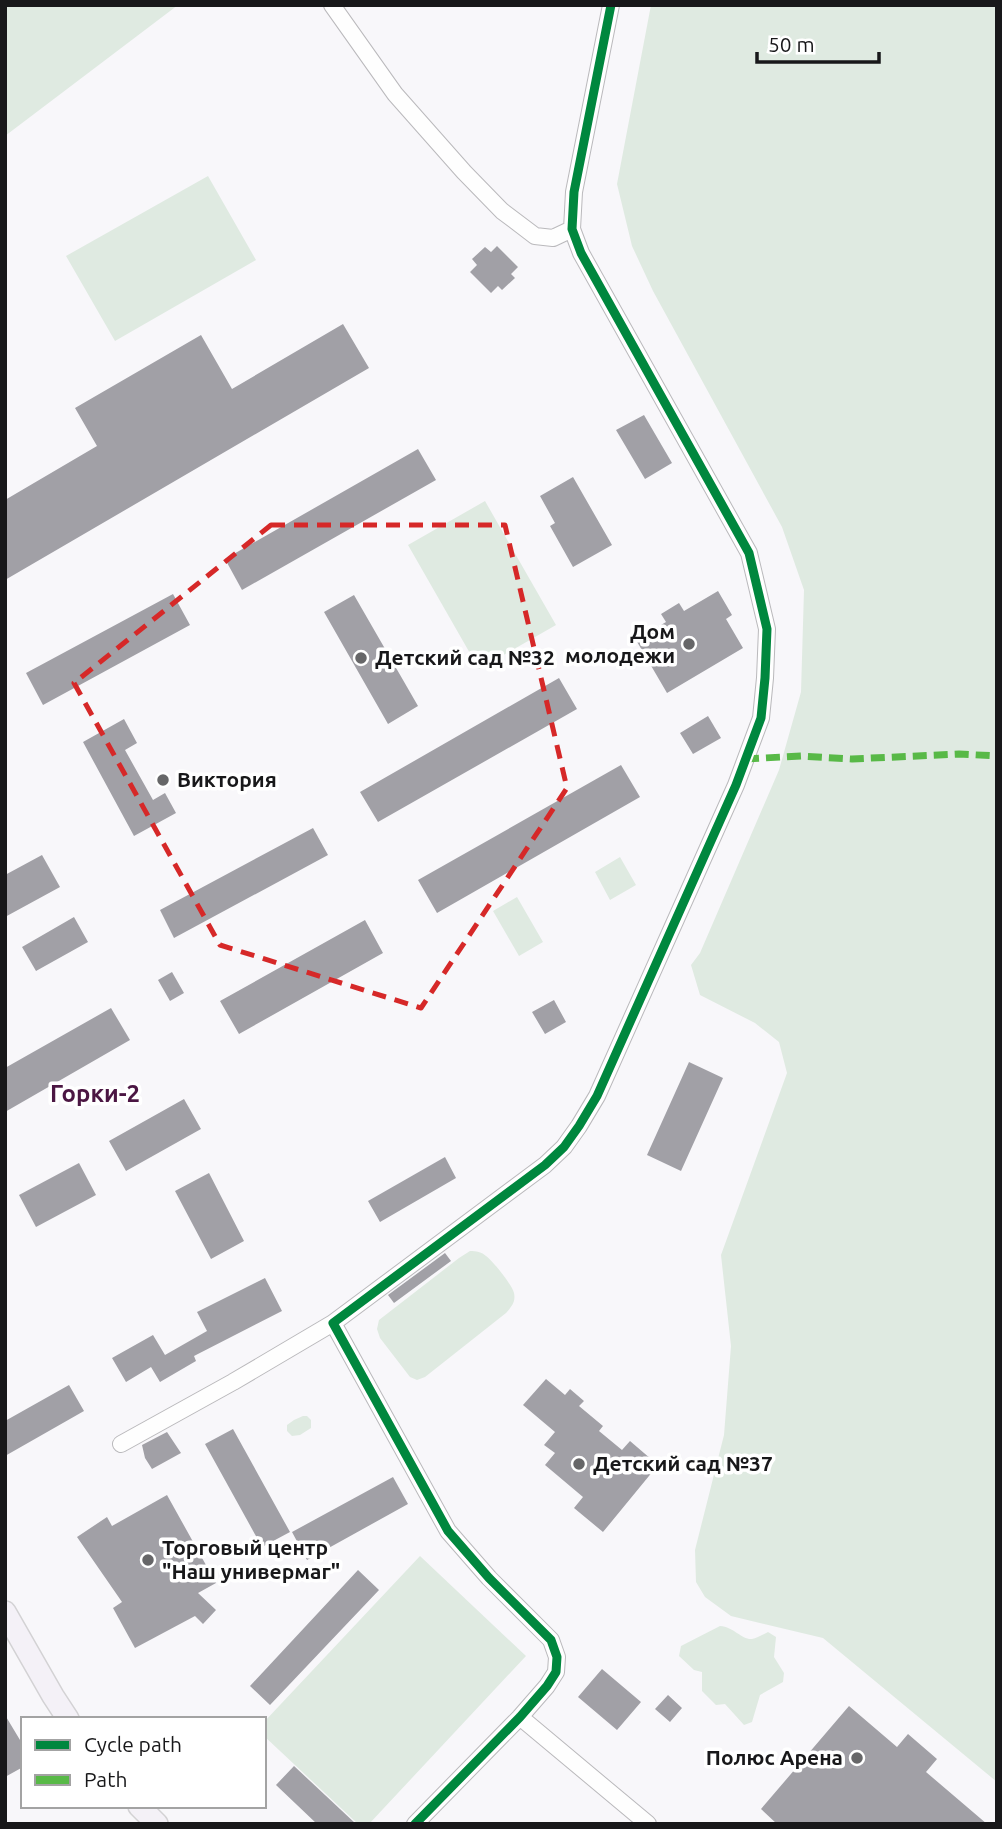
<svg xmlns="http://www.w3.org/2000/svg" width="1002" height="1829" viewBox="0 0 1002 1829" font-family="Ubuntu,sans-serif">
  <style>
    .green { fill: #dfeae1 }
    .building { fill: #a1a0a6 }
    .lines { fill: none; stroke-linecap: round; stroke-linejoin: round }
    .minor-casing { stroke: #bab9bc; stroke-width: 18 }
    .major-casing { stroke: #d3d2d4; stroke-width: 24 }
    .minor { stroke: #fefefe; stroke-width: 16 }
    .major { stroke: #f4f1f7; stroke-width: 21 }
    .quiet { stroke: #58b947; stroke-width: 7; stroke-dasharray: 14 7; stroke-linecap: butt }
    .cycleway-casing { stroke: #fff; stroke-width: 13 }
    .cycleway { stroke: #00873e; stroke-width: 9 }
    .marked { fill: none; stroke: #d62828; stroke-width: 5; stroke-dasharray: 14 9; stroke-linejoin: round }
    .poi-dot { fill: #666668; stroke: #fff; stroke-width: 2.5 }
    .labels { text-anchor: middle; stroke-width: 7; stroke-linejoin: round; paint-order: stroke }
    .poi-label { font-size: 21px; font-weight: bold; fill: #18181a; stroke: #fff; text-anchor: start }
    .quarter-label { font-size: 24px; font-weight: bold; fill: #4b1643; stroke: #fff }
  </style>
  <rect width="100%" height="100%" fill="#f8f7fa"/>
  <!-- green -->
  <path class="green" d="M 5,5 L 178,5 L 5,136 Z
    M 651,5 L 997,5 L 997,1782 L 823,1638 L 731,1616 L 705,1597 L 696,1582 L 695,1550 L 724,1435 L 731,1346 L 721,1255 L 787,1073 L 779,1042 L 755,1023 L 700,995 L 691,965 L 700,953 L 779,770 L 801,692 L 804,590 L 782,527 L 653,291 L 632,246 L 617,184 Z
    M 208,176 L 256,260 L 115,341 L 66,256 Z
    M 485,501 L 556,625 L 479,669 L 408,545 Z
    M 620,857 L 636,885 L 610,900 L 595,872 Z
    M 517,897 L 543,942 L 519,956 L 493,911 Z
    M 470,1251 C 476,1251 482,1252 486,1256 C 493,1261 512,1285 514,1293 C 516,1302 511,1307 506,1313 L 425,1377 L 417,1380 L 410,1377 L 380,1338 L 377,1329 L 379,1320 L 459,1258 Z
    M 303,1416 L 307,1416 L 311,1420 L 311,1428 L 300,1435 L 292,1436 L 287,1431 L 287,1425 L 294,1420 Z
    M 420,1556 L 526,1656 L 369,1824 L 358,1824 L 264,1736 L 264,1722 Z
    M 720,1626 C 734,1627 742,1640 752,1639 C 757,1638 764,1634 768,1632 L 776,1637 L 774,1657 L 784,1673 L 783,1682 L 760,1695 L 752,1722 L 744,1725 L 725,1704 L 716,1705 L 702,1691 L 702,1672 L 694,1670 L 679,1656 L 681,1646 Z"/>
  <!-- building -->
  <path class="building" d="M 497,246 L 518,267 L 511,274 L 515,278 L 502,290 L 498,286 L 491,293 L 470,272 L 477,265 L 472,259 L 485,247 L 491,252 Z
    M 343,324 L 369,368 L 5,580 L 5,500 L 97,446 L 75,408 L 201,335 L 232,389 Z
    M 644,415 L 672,463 L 645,479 L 616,430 Z
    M 418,449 L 436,480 L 242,590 L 225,559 Z
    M 573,477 L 612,545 L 573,567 L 550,526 L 555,523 L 540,496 Z
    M 718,591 L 732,615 L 726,619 L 743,648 L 667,693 L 636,640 L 666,622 L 661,614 L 679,603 L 684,611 Z
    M 173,594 L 190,625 L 43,705 L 26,673 Z
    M 354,595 L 418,706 L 388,724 L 324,612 Z
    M 559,678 L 577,709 L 378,822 L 360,792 Z
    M 708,716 L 721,738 L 693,754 L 680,733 Z
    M 124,719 L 137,743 L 125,750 L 153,800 L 165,793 L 176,813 L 134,836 L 83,742 Z
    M 621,765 L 640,797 L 437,913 L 418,880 Z
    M 313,828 L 328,855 L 174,938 L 160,910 Z
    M 42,855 L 60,887 L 5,917 L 5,875 Z
    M 74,917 L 88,942 L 36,971 L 22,947 Z
    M 365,920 L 383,953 L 239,1034 L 220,1001 Z
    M 172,972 L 184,993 L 170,1001 L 158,980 Z
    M 554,1000 L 566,1022 L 545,1034 L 532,1012 Z
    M 111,1008 L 130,1040 L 5,1112 L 5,1068 Z
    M 689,1062 L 723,1078 L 681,1171 L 647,1155 Z
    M 184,1099 L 201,1129 L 126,1171 L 109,1141 Z
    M 445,1157 L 456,1178 L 380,1222 L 368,1201 Z
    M 79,1163 L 96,1195 L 36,1227 L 19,1195 Z
    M 209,1173 L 244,1241 L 211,1259 L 175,1191 Z
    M 445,1253 L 451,1261 L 394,1303 L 388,1295 Z
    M 265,1278 L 282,1311 L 194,1356 L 196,1361 L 160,1382 L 151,1367 L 126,1382 L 112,1358 L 153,1335 L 165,1355 L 207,1331 L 197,1312 Z
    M 546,1379 L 565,1395 L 570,1389 L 584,1401 L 579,1406 L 603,1426 L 599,1431 L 622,1450 L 630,1441 L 658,1465 L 603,1532 L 574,1508 L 583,1497 L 545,1465 L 555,1453 L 544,1445 L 555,1432 L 523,1405 Z
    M 69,1385 L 84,1411 L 5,1456 L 5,1421 Z
    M 233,1429 L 290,1532 L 262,1547 L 205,1444 Z
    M 167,1432 L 181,1453 L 152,1469 L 145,1458 L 142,1445 Z
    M 393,1477 L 408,1504 L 307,1560 L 292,1532 Z
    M 167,1495 L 216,1583 L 198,1593 L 216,1610 L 203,1624 L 195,1616 L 135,1648 L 113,1608 L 122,1602 L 77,1537 L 107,1517 L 112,1526 Z
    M 358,1570 L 379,1590 L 270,1705 L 250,1686 Z
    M 602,1669 L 641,1702 L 617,1730 L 578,1697 Z
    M 668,1695 L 682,1708 L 670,1722 L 655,1709 Z
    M 849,1706 L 897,1747 L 908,1734 L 937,1759 L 926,1772 L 987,1824 L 777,1824 L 761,1809 Z
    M 5,1715 L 23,1745 L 23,1767 L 5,1777 Z
    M 294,1766 L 356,1824 L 317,1824 L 276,1785 Z"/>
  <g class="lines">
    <!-- minor casing -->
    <g class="minor-casing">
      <path id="minor" d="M 332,5 L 395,94 L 464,172 L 502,211 L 535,236 L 553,238 L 572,229
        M 121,1444 L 233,1382 L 333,1323
        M 520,1717 L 648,1824
        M 415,1824 L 520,1717 L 547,1686 L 556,1672 L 557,1657 L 551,1640 L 489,1578 L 448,1531 L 333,1323 L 545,1165 L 564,1147 L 579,1126 L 597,1096 L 736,785 L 761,718 L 765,678 L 767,629 L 749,553 L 581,253 L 572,229 L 574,192 L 611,5"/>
    </g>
    <!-- major casing -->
    <g class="major-casing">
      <path id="major" d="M 5,1612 L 53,1696 L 68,1719
        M 139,1806 L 157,1824"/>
    </g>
    <!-- minor -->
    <use href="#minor" class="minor"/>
    <!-- major -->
    <use href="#major" class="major"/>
    <!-- quiet -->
    <path class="quiet" d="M 745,759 L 801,756 L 852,759 L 959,754 L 997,756"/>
    <!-- cycleway casing -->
    <g class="cycleway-casing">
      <path id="cycleway" d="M 415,1824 L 520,1717 L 547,1686 L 556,1672 L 557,1657 L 551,1640 L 489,1578 L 448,1531 L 333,1323 L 545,1165 L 564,1147 L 579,1126 L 597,1096 L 736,785 L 761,718 L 765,678 L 767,629 L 749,553 L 581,253 L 572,229 L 574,192 L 611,5"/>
    </g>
    <!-- cycleway -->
    <use href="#cycleway" class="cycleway"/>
  </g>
  <!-- marked area -->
  <path class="marked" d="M 271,525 L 505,525 L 567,788 L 421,1008 L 220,945 L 74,683 Z"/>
  <!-- markers -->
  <g class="poi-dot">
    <circle cx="689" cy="644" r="7"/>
    <circle cx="361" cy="658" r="7"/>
    <circle cx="163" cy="780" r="7"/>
    <circle cx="579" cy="1464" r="7"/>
    <circle cx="148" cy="1560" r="7"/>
    <circle cx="857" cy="1758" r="7"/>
  </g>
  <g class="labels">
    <!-- poi labels -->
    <g class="poi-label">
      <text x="675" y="639" text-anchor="end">Дом<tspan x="675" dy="24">молодежи</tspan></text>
      <text x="375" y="665">Детский сад №32</text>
      <text x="177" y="787">Виктория</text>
      <text x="593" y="1471">Детский сад №37</text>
      <text x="162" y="1555">Торговый центр<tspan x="162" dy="24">"Наш универмаг"</tspan></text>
      <text x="843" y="1765" text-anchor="end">Полюс Арена</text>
    </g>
    <!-- quarter labels -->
    <g class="quarter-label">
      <text x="95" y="1102">Горки-2</text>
    </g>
  </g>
  <!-- border -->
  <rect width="1002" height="1829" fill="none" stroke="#18181a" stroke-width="14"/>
  <!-- legend -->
  <rect x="21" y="1717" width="245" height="91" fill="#ffffff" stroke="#a3a3a3" stroke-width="2"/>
  <rect x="35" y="1740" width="35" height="10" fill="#00873e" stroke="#a3a3a3" stroke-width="2"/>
  <text x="84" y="1752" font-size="21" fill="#18181a">Cycle path</text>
  <rect x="35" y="1775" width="35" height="10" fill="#58b947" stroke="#a3a3a3" stroke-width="2"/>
  <text x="84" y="1787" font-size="21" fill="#18181a">Path</text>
  <!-- scale -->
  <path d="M757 52v10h122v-10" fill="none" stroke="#18181a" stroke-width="3.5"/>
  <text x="768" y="52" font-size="21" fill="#18181a" stroke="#ffffff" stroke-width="5" paint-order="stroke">50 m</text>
</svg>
